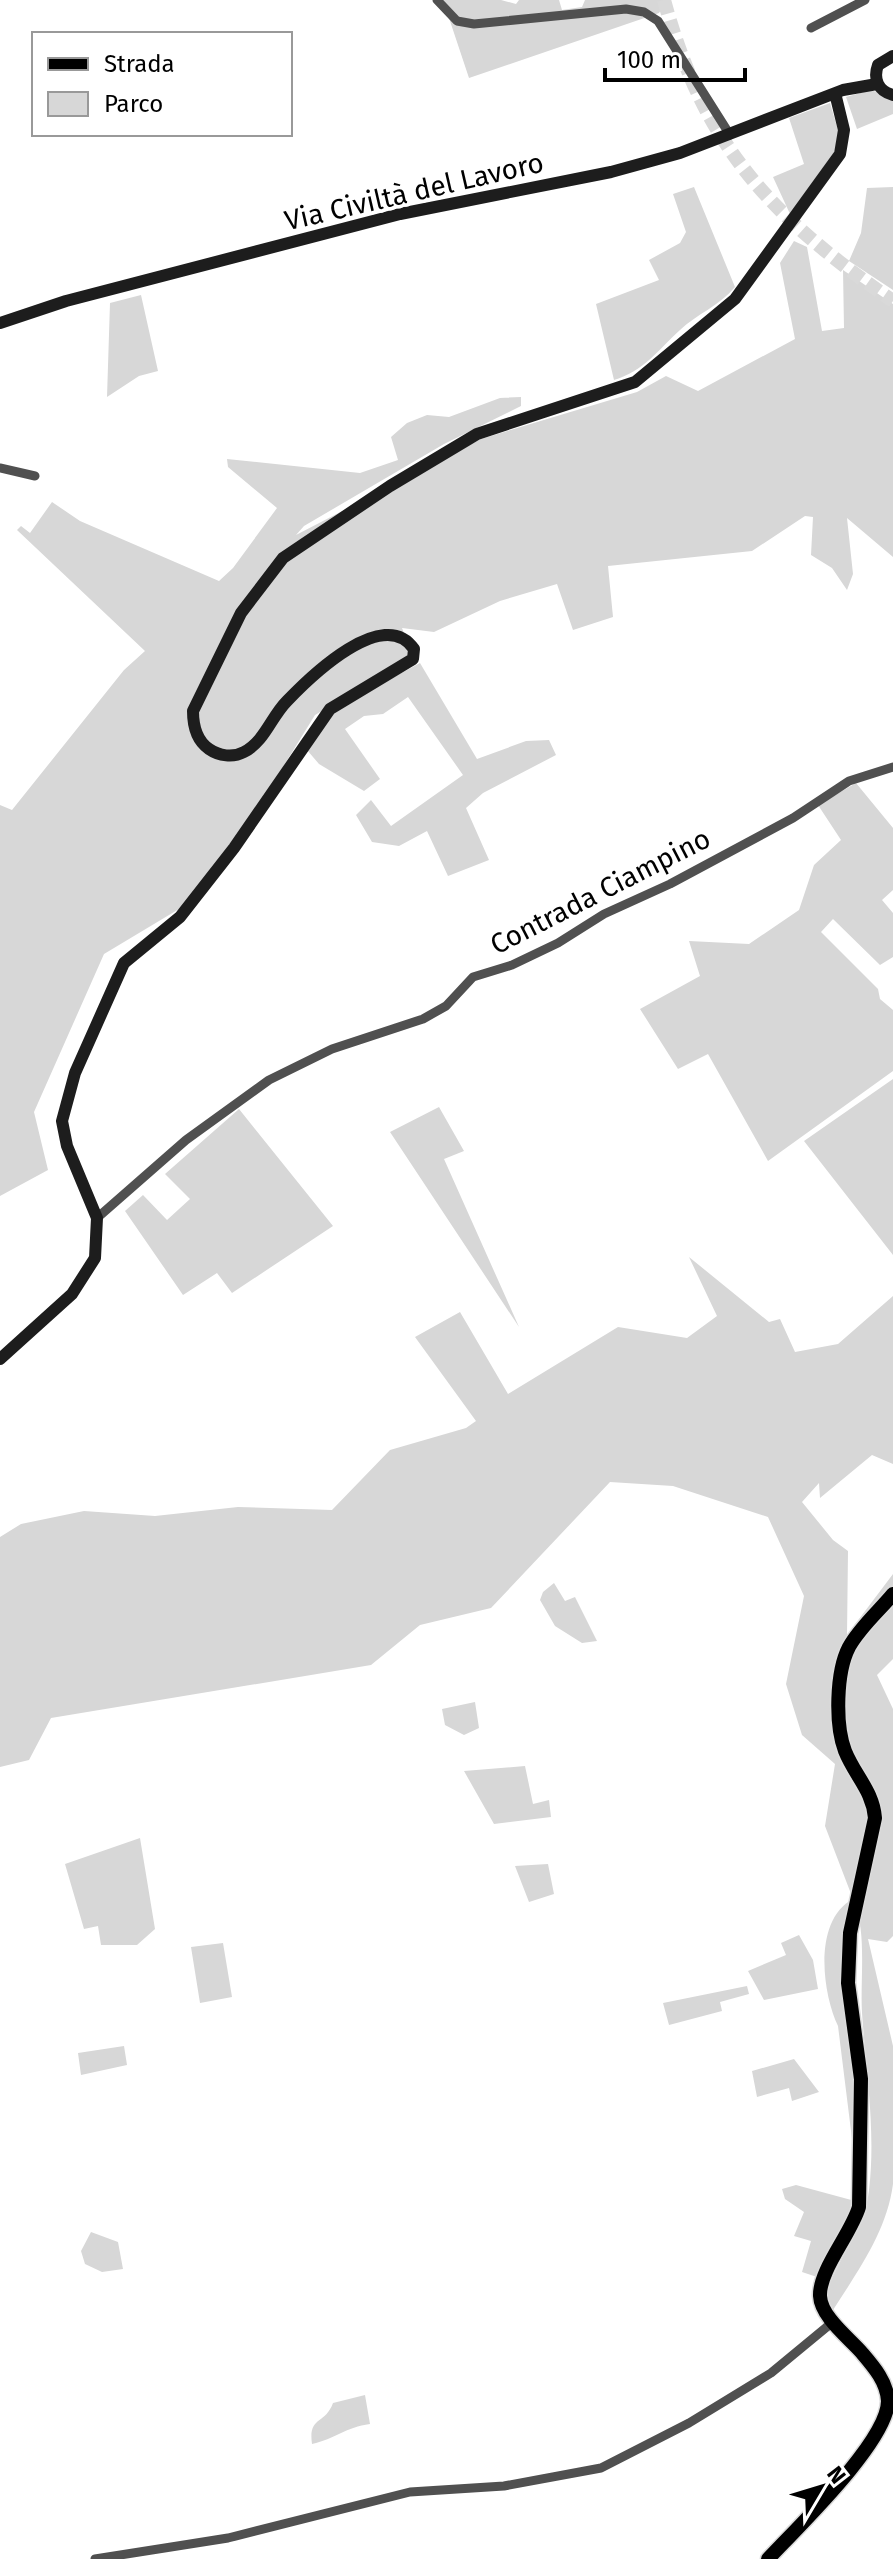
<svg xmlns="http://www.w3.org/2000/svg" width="893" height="2559" viewBox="0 0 893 2559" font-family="'Fira Sans',sans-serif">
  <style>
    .green { fill: #d7d7d7 }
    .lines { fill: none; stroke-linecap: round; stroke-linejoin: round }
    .primary-tunnel { stroke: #d9d9d9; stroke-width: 14; stroke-dasharray: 14 7; stroke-linecap: butt }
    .primary-casing { stroke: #dbdbdb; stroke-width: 17 }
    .street { stroke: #505050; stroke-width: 9 }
    .secondary { stroke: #1d1d1d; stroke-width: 12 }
    .primary { stroke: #000; stroke-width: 14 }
    .labels { text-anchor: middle; stroke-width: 7; stroke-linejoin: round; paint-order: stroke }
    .street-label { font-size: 28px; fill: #000; stroke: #fff }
  </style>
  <rect width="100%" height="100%" fill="#fff"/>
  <!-- green -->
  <path class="green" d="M 443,0 L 501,0 L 516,4 L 519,0 L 559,0 L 562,10 L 582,7 L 585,0 L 667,0 L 659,13 L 469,78 Z
    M 871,90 L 893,98 L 893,114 L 857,129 L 846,97 Z
    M 830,103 L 840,137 L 837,148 L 790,214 L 773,177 L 804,164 L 789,118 Z
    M 694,187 L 735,287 C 719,306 697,314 680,330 C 658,350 644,371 614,380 L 596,304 L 659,280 L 649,260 L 680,243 L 686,232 L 673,194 Z
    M 893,187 L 893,290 L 849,261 L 861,233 L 867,188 Z
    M 794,241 L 807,247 L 822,331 L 844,328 L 843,270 L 893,304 L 893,557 L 847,518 L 853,574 L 847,590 L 832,568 L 811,555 L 813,517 L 805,516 L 752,551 L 608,566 L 613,617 L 573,630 L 557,584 L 500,601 L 434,632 L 402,628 L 411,651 L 408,661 L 315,715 L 265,796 L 184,906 L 104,954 L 34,1112 L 48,1170 L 0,1196 L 0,805 L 12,810 L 124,670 L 145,651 L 17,530 L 21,526 L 30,533 L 52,502 L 80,521 L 219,581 L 233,568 L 277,508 L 228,467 L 227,459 L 360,473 L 398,460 L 391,437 L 407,423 L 427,415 L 449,417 L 500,398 L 521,397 L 521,406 L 444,444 L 304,526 L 296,535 L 481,439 L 637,392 L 666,376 L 698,391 L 795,339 L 780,263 Z
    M 141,295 L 158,371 L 139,376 L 107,397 L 110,303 Z
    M 420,663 L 477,759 L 526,741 L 549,740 L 556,755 L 483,793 L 466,808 L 489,860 L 448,876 L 427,831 L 399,846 L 372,842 L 356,815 L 371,800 L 391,826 L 463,775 L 408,697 L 383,714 L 364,716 L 345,729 L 380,779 L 364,791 L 319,764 L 307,750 L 335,709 Z
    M 856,783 L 893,828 L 893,890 L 882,900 L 893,913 L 893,957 L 880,965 L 833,919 L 821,932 L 878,989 L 880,999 L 893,1010 L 893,1071 L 768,1161 L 708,1054 L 678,1069 L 640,1009 L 700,976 L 689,941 L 749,944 L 799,910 L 814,865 L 841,840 L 818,805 Z
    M 893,1079 L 893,1255 L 804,1141 Z
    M 439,1107 L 464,1151 L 444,1159 L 519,1327 L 390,1132 Z
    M 239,1109 L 333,1226 L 232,1293 L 217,1273 L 183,1295 L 125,1211 L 143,1195 L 167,1220 L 190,1199 L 165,1174 Z
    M 689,1257 L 769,1322 L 780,1319 L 795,1352 L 838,1344 L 893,1296 L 893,1464 L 872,1455 L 820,1498 L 819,1483 L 802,1502 L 833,1540 L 848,1551 L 847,1635 L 893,1574 L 893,1659 L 877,1675 L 893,1709 L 893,1936 L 887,1942 L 868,1939 L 893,2046 L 893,2184 C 887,2231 858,2271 833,2310 L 827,2302 L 827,2291 C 839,2256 865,2228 869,2190 C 876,2132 866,2071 862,2013 C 860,1981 867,1930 854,1904 L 855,2163 L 838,2026 C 822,1993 813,1920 853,1899 L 825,1826 L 835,1764 L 802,1735 L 786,1684 L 804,1596 L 768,1517 L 673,1486 L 610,1482 L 491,1608 L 420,1625 L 371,1665 L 51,1718 L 29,1760 L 0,1767 L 0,1537 L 21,1524 L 84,1511 L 155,1516 L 238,1507 L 332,1510 L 390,1450 L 466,1428 L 476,1421 L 415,1337 L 460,1312 L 508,1394 L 618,1327 L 687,1338 L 717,1316 Z
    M 554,1583 L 565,1601 L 575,1597 L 597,1641 L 582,1643 L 555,1626 L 540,1600 L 543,1592 Z
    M 475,1702 L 479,1728 L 464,1735 L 445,1725 L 442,1709 Z
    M 525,1766 L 533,1804 L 549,1800 L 551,1817 L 494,1824 L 464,1771 Z
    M 140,1838 L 155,1929 L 137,1945 L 101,1945 L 98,1926 L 84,1929 L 65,1864 Z
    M 548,1864 L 554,1894 L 529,1902 L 515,1866 Z
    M 799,1935 L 813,1960 L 818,1989 L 764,2000 L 748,1971 L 786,1955 L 781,1943 Z
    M 223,1943 L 232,1997 L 200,2003 L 191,1947 Z
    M 747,1986 L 749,1994 L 720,2002 L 722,2011 L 669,2025 L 663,2003 Z
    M 124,2046 L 127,2065 L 81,2075 L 78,2053 Z
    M 794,2059 L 819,2092 L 792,2101 L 789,2088 L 757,2097 L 752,2071 Z
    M 796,2185 L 855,2201 L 841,2238 L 817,2277 L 802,2272 L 811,2241 L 794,2236 L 804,2212 L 785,2199 L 782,2189 Z
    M 91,2232 L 118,2242 L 123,2269 L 102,2272 L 85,2264 L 81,2251 Z
    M 365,2395 L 370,2424 C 346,2427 335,2439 312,2444 C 308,2416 325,2425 333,2403 Z"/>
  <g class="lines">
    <!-- primary-tunnel -->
    <path class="primary-tunnel" d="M 664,0 C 704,146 771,217 893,301"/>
    <!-- primary casing -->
    <g class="primary-casing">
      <path id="primary" d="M 768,2559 C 797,2528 888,2441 888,2401 C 887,2382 874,2367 862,2353 C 849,2338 821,2317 820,2296 C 819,2270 851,2234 859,2207 L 861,2079 L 848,1983 L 850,1933 L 875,1818 C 873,1791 855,1776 845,1751 C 835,1725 836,1672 849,1647 C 860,1627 879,1611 893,1594"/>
    </g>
    <!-- street -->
    <path class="street" d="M 437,0 L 457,21 L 474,24 L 626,9 L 644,12 L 658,21 L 730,135
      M 811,28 L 865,0
      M 0,468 L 35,476
      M 97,1218 L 186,1140 L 269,1080 L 332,1049 L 423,1019 L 446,1006 L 473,977 L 512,965 L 558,943 L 604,914 L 670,884 L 793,818 L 849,781 L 893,767
      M 95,2559 L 228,2538 L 410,2492 L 504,2486 L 601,2468 L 689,2423 L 771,2373 L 834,2321"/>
    <!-- secondary -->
    <path class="secondary" d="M 893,56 L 878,65 C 873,79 878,91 893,95
      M 0,323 L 66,301 L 400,214 L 611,172 L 680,153 L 843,90 L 877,84
      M 0,1359 L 72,1294 L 95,1258 L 97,1218 L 67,1146 L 62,1121 L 75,1073 L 124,963 L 180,917 L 234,848 L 330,709 L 413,659 L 414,649 C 384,605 311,676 287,701 C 271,717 265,741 244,752 C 233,758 219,756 209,749 C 196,740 193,726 193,711 L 241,613 L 283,558 L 390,486 L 477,434 L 635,382 L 735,299 L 840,154 L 844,130 L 835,93"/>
    <!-- primary -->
    <use href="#primary" class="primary"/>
  </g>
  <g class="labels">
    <!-- street labels -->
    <g class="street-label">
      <text transform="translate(414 191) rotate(-13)" y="10">Via Civiltà del Lavoro</text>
      <text transform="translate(600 891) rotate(-27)" y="10">Contrada Ciampino</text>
    </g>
  </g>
  <!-- legend -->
  <rect x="32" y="32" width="260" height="104" fill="#ffffff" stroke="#999999" stroke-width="2"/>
  <rect x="48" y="58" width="40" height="12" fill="#000000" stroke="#999999" stroke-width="2"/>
  <text x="104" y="72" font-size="24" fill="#000000">Strada</text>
  <rect x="48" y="92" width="40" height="24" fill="#d7d7d7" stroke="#999999" stroke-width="2"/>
  <text x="104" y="112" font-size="24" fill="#000000">Parco</text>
  <!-- north arrow -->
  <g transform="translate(821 2487) rotate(52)" stroke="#ffffff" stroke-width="6" paint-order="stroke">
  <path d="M0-6L14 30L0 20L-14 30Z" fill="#000000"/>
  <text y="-12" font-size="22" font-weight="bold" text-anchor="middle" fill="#000000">N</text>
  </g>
  <!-- scale -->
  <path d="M605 68v12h140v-12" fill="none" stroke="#000000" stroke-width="4"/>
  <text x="617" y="68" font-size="24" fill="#000000" stroke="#ffffff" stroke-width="6" paint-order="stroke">100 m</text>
</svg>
